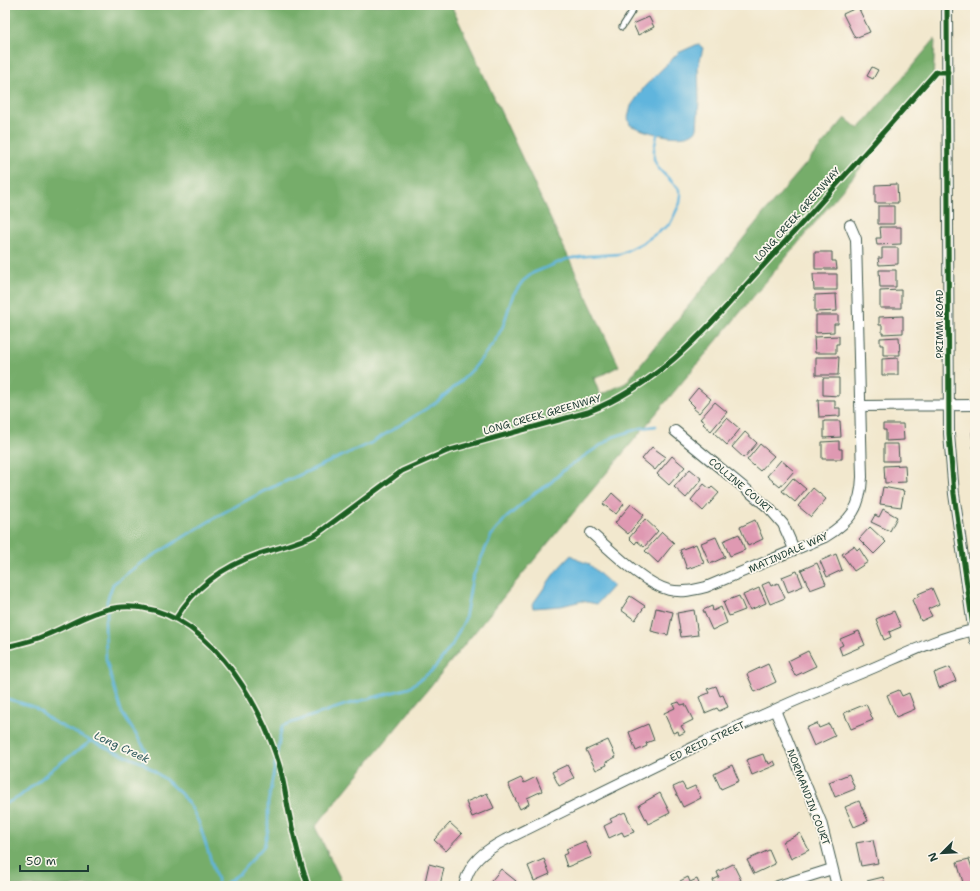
<svg xmlns="http://www.w3.org/2000/svg" width="980" height="891" viewBox="0 0 980 891" font-family="'Shantell Sans',sans-serif">
  <style>
    .forest { fill: #76ad6b; stroke: #4a7550 }
    .water { fill: #61b5dd; stroke: #407988 }
    .lines { fill: none; stroke-linecap: round; stroke-linejoin: round }
    .stream { stroke: #61b5dd; stroke-width: 2.5 }
    .building { fill: #df99b2 }
    .service-casing { stroke: #3f574b; stroke-width: 7 }
    .minor-casing { stroke: #3f574b; stroke-width: 12 }
    .service { stroke: #fff; stroke-width: 5 }
    .minor { stroke: #fff; stroke-width: 10 }
    .cycleway-casing { stroke: #fbf7ec; stroke-width: 8 }
    .cycleway { stroke: #1b5e20; stroke-width: 5 }
    .labels { text-anchor: middle; stroke-width: 3.5; stroke-linejoin: round; paint-order: stroke }
    .street-label { font-size: 10px; fill: #1f3d34; stroke: #fbf7ec }
    .water-label { font-size: 11px; font-style: italic; fill: #305b5e; stroke: #fbf7ec }
  </style>
  <rect width="100%" height="100%" fill="#fbf7ec"/>
  <filter id="ink" filterUnits="userSpaceOnUse"><feTurbulence type="fractalNoise" baseFrequency=".025" numOctaves="2"/><feDisplacementMap in="SourceGraphic" scale="8" xChannelSelector="R" yChannelSelector="G"/><feConvolveMatrix kernelMatrix="1 2 1 2 8 2 1 2 1" color-interpolation-filters="sRGB"/></filter>
  <filter id="wash" filterUnits="userSpaceOnUse"><feTurbulence type="fractalNoise" baseFrequency=".012" numOctaves="4" result="noise"/><feDisplacementMap in="SourceGraphic" scale="16" xChannelSelector="R" yChannelSelector="G"/><feGaussianBlur stdDeviation="0.9" result="paint"/><feColorMatrix in="noise" values="0 0 0 0 0 0 0 0 0 0 0 0 0 0 0 0 0 1.4 0 .05"/><feComposite in="paint" operator="in"/></filter>
  <g filter="url(#wash)">
    <rect width="100%" height="100%" fill="#f2e8ce"/>
    <!-- forest -->
    <path class="forest" d="M 5,5 L 451,5 L 619,366 L 594,379 L 593,377 L 600,395 L 626,383 L 763,214 L 845,118 L 859,129 L 935,39 L 933,81 L 524,572 L 315,827 L 344,886 L 5,886 Z"/>
    <!-- water -->
    <path class="water" d="M 698,44 L 703,48 L 698,68 L 699,100 L 697,129 C 688,145 644,132 630,125 L 628,118 L 631,106 L 645,86 L 678,53 Z
      M 571,555 L 578,560 L 589,564 L 613,586 L 597,604 L 582,601 L 561,606 L 533,608 L 532,605 L 556,571 Z"/>
    <g class="lines">
      <!-- stream -->
      <path class="stream" d="M 5,698 L 34,707 L 52,721 L 91,741 L 143,763 L 166,780 L 181,794 L 192,809 L 199,823 L 219,886
        M 143,763 L 146,750 L 122,713 L 106,660 L 105,620 L 107,618 L 107,601 L 113,584 L 138,565 L 221,514 L 264,491 L 371,443 L 437,402 L 458,384 L 474,368 L 495,341 L 503,326 L 513,295 L 523,281 L 533,273 L 567,259 L 587,256 L 620,254 L 644,242 L 670,224 L 680,203 L 681,195 L 678,188 L 658,168 L 654,159 L 654,149 L 658,131
        M 5,804 L 19,797 L 55,767 L 91,741
        M 222,886 L 240,873 L 264,846 L 268,830 L 268,803 L 282,726 L 345,705 L 409,688 L 433,670 L 452,645 L 465,619 L 472,579 L 491,536 L 505,519 L 536,492 L 548,485 L 565,469 L 613,437 L 641,428 L 656,426"/>
    </g>
    <g id="blocks">
      <!-- building -->
      <path class="building" d="M 858,7 L 870,32 L 855,38 L 843,14 Z
        M 649,17 L 654,27 L 638,35 L 633,24 Z
        M 872,67 L 878,70 L 873,79 L 867,76 Z
        M 897,184 L 898,203 L 875,203 L 875,185 Z
        M 878,206 L 894,206 L 894,224 L 878,224 Z
        M 880,227 L 901,227 L 901,244 L 877,245 L 876,238 L 881,238 Z
        M 882,248 L 898,248 L 898,264 L 879,265 L 878,258 L 882,258 Z
        M 815,252 L 832,252 L 832,261 L 836,261 L 837,269 L 815,269 Z
        M 879,270 L 896,270 L 896,287 L 880,287 Z
        M 813,274 L 837,274 L 837,290 L 814,290 Z
        M 901,290 L 901,308 L 880,308 L 880,291 Z
        M 836,294 L 837,311 L 815,312 L 815,295 Z
        M 816,315 L 838,315 L 838,324 L 834,324 L 834,332 L 816,333 Z
        M 903,316 L 903,333 L 882,334 L 882,325 L 879,325 L 879,317 Z
        M 839,336 L 839,344 L 836,344 L 836,353 L 815,353 L 814,337 Z
        M 899,337 L 900,355 L 883,355 L 883,345 L 880,345 L 880,338 Z
        M 816,357 L 839,357 L 838,375 L 816,375 Z
        M 898,358 L 898,375 L 882,375 L 882,359 Z
        M 971,366 L 975,366 L 975,383 L 973,383 Z
        M 823,378 L 839,378 L 839,396 L 823,395 Z
        M 698,388 L 711,399 L 699,413 L 693,408 L 695,407 L 688,400 Z
        M 818,400 L 835,400 L 835,408 L 840,408 L 840,416 L 819,417 Z
        M 715,402 L 727,412 L 711,431 L 703,424 L 705,422 L 700,419 Z
        M 727,418 L 740,429 L 727,445 L 714,433 Z
        M 824,421 L 840,421 L 841,437 L 824,438 Z
        M 883,424 L 903,424 L 904,440 L 886,441 L 886,430 L 883,430 Z
        M 745,432 L 757,443 L 744,458 L 732,447 Z
        M 972,432 L 975,432 L 975,448 L 973,448 Z
        M 839,441 L 839,449 L 842,449 L 842,459 L 822,459 L 822,442 Z
        M 760,444 L 774,456 L 760,471 L 747,460 Z
        M 884,444 L 898,444 L 899,461 L 884,461 Z
        M 652,447 L 666,457 L 655,470 L 642,459 Z
        M 672,456 L 685,467 L 669,485 L 657,474 Z
        M 781,460 L 794,471 L 780,487 L 767,476 Z
        M 905,465 L 906,482 L 885,483 L 884,466 Z
        M 690,469 L 702,479 L 686,498 L 674,487 Z
        M 793,478 L 806,489 L 795,502 L 782,491 Z
        M 704,484 L 710,489 L 712,487 L 719,493 L 703,511 L 691,500 Z
        M 883,487 L 904,491 L 901,507 L 880,504 Z
        M 813,488 L 826,499 L 811,517 L 798,506 Z
        M 612,493 L 624,504 L 616,514 L 603,504 Z
        M 631,504 L 644,515 L 628,534 L 615,523 Z
        M 883,509 L 897,517 L 890,531 L 871,522 L 875,515 L 879,517 Z
        M 645,519 L 658,531 L 644,547 L 637,541 L 635,544 L 629,538 Z
        M 755,520 L 763,539 L 748,546 L 740,527 Z
        M 870,527 L 886,542 L 874,554 L 859,539 Z
        M 662,532 L 674,543 L 658,563 L 645,551 Z
        M 739,534 L 745,550 L 730,556 L 723,541 Z
        M 716,537 L 725,557 L 710,564 L 701,543 Z
        M 696,544 L 704,563 L 687,569 L 680,550 Z
        M 854,546 L 857,550 L 859,548 L 868,562 L 854,571 L 842,554 Z
        M 836,554 L 842,570 L 827,577 L 820,561 Z
        M 817,563 L 826,584 L 810,590 L 801,570 Z
        M 797,571 L 803,586 L 788,592 L 782,577 Z
        M 769,582 L 771,586 L 778,583 L 785,598 L 770,604 L 762,585 Z
        M 759,588 L 766,603 L 750,610 L 743,595 Z
        M 932,588 L 939,604 L 928,609 L 932,616 L 921,621 L 912,600 L 919,596 L 918,594 Z
        M 630,596 L 645,606 L 635,620 L 621,610 Z
        M 739,596 L 745,610 L 729,616 L 723,602 Z
        M 712,606 L 713,611 L 721,607 L 727,623 L 712,630 L 703,610 Z
        M 656,608 L 673,612 L 668,635 L 651,631 Z
        M 694,610 L 698,635 L 681,637 L 677,613 Z
        M 894,611 L 901,627 L 889,632 L 891,637 L 884,640 L 876,619 Z
        M 859,631 L 865,645 L 842,655 L 839,647 L 843,645 L 840,639 Z
        M 808,651 L 816,666 L 795,676 L 788,661 Z
        M 768,664 L 776,682 L 755,692 L 747,674 Z
        M 950,667 L 956,681 L 939,688 L 934,673 Z
        M 716,686 L 720,696 L 723,695 L 728,707 L 719,711 L 717,708 L 705,713 L 699,697 L 709,693 L 707,689 Z
        M 899,690 L 902,696 L 909,693 L 915,709 L 896,717 L 887,695 Z
        M 679,702 L 681,705 L 685,704 L 693,720 L 681,726 L 685,732 L 679,735 L 678,731 L 673,733 L 664,713 L 675,708 L 673,704 Z
        M 866,704 L 873,720 L 851,729 L 844,713 Z
        M 817,723 L 819,728 L 829,724 L 835,736 L 814,746 L 806,728 Z
        M 648,724 L 654,740 L 646,743 L 647,746 L 636,751 L 629,732 Z
        M 608,740 L 616,757 L 606,762 L 607,765 L 596,770 L 586,750 Z
        M 763,754 L 766,762 L 768,761 L 769,764 L 774,761 L 776,765 L 752,775 L 746,760 Z
        M 567,765 L 574,778 L 559,786 L 552,772 Z
        M 732,765 L 739,781 L 721,789 L 714,774 Z
        M 849,774 L 855,789 L 835,797 L 829,782 Z
        M 536,777 L 542,791 L 527,798 L 529,804 L 520,809 L 508,784 L 521,778 L 524,783 Z
        M 682,783 L 686,790 L 695,786 L 701,798 L 683,807 L 673,787 Z
        M 487,793 L 494,808 L 472,817 L 466,802 Z
        M 660,793 L 670,813 L 648,824 L 639,805 Z
        M 859,801 L 868,821 L 854,827 L 845,807 Z
        M 625,812 L 634,832 L 624,836 L 622,832 L 609,838 L 604,826 L 612,822 L 610,819 Z
        M 450,823 L 462,834 L 446,851 L 434,840 Z
        M 800,833 L 809,850 L 791,859 L 783,842 Z
        M 873,840 L 878,863 L 861,866 L 856,843 Z
        M 585,841 L 592,857 L 567,867 L 563,855 L 568,853 L 566,849 Z
        M 769,850 L 775,864 L 754,874 L 747,860 Z
        M 544,859 L 550,874 L 534,881 L 528,866 Z
        M 969,859 L 975,877 L 975,886 L 964,886 L 957,862 Z
        M 429,864 L 444,868 L 440,885 L 425,882 Z
        M 733,864 L 741,880 L 727,886 L 716,886 L 713,880 L 719,877 L 717,872 Z
        M 501,869 L 516,881 L 512,886 L 489,886 L 488,885 Z
        M 688,877 L 690,882 L 697,879 L 700,886 L 682,886 L 680,881 Z
        M 883,877 L 885,886 L 868,886 L 867,881 Z"/>
    </g>
  </g>
  <g filter="url(#ink)">
    <use href="#blocks" fill-opacity="0" stroke="#3f574b" stroke-width="1"/>
    <g class="lines">
      <!-- service casing -->
      <g class="service-casing">
        <path id="service" d="M 622,27 L 636,5"/>
      </g>
      <!-- minor casing -->
      <g class="minor-casing">
        <path id="minor" d="M 947,5 L 949,434 L 954,494 L 975,641
          M 860,406 L 975,405
          M 675,431 L 769,508 L 783,524 L 794,549
          M 591,533 C 611,550 644,584 669,590 C 682,593 694,590 706,587 L 825,537 C 851,521 861,507 862,477 L 856,239 L 850,225
          M 775,710 L 821,822 L 837,886
          M 464,886 C 469,862 484,851 505,840 C 623,782 739,722 861,673 C 898,658 935,638 974,630
          M 778,886 L 832,869"/>
      </g>
      <!-- service -->
      <use href="#service" class="service"/>
      <!-- minor -->
      <use href="#minor" class="minor"/>
      <!-- cycleway casing -->
      <g class="cycleway-casing">
        <path id="cycleway" d="M 947,5 L 949,434 L 954,494 L 975,641
          M 176,618 C 195,587 224,566 259,554 C 278,548 298,543 317,534 L 402,471 L 447,451 L 588,412 C 670,379 715,318 773,255 C 828,195 882,134 936,72 L 948,72
          M 5,647 C 19,644 33,641 46,635 C 71,625 94,609 122,607 C 203,602 261,701 280,768 C 284,783 286,798 289,813 C 294,838 300,862 308,886"/>
      </g>
      <!-- cycleway -->
      <use href="#cycleway" class="cycleway"/>
    </g>
  </g>
  <g class="labels">
    <!-- street labels -->
    <g class="street-label">
      <text transform="translate(797 214) rotate(-48)" y="4">LONG CREEK GREENWAY</text>
      <text transform="translate(939 324) rotate(-90)" y="4">PRIMM ROAD</text>
      <text transform="translate(542 414) rotate(-16)" y="4">LONG CREEK GREENWAY</text>
      <text transform="translate(741 485) rotate(40)" y="4">COLLINE COURT</text>
      <text transform="translate(788 552) rotate(-24)" y="4">MATINDALE WAY</text>
      <text transform="translate(707 741) rotate(-25)" y="4">ED REID STREET</text>
      <text transform="translate(809 797) rotate(69)" y="4">NORMANDIN COURT</text>
    </g>
    <!-- water labels -->
    <g class="water-label">
      <text transform="translate(122 747) rotate(25)" y="4">Long Creek</text>
    </g>
  </g>
  <!-- margin -->
  <rect width="980" height="891" fill="none" stroke="#fbf7ec" stroke-width="20"/>
  <!-- north arrow -->
  <g transform="translate(942 853) rotate(246)" stroke="#fbf7ec" stroke-width="3" paint-order="stroke">
  <path d="M0-3L7 15L0 10L-7 15Z" fill="#1f3d34"/>
  <text y="-6" font-size="11" font-weight="bold" text-anchor="middle" fill="#1f3d34">N</text>
  </g>
  <!-- scale -->
  <path d="M20 865v6h68v-6" fill="none" stroke="#1f3d34" stroke-width="2"/>
  <text x="26" y="865" font-size="12" fill="#1f3d34" stroke="#fbf7ec" stroke-width="3" paint-order="stroke">50 m</text>
</svg>
